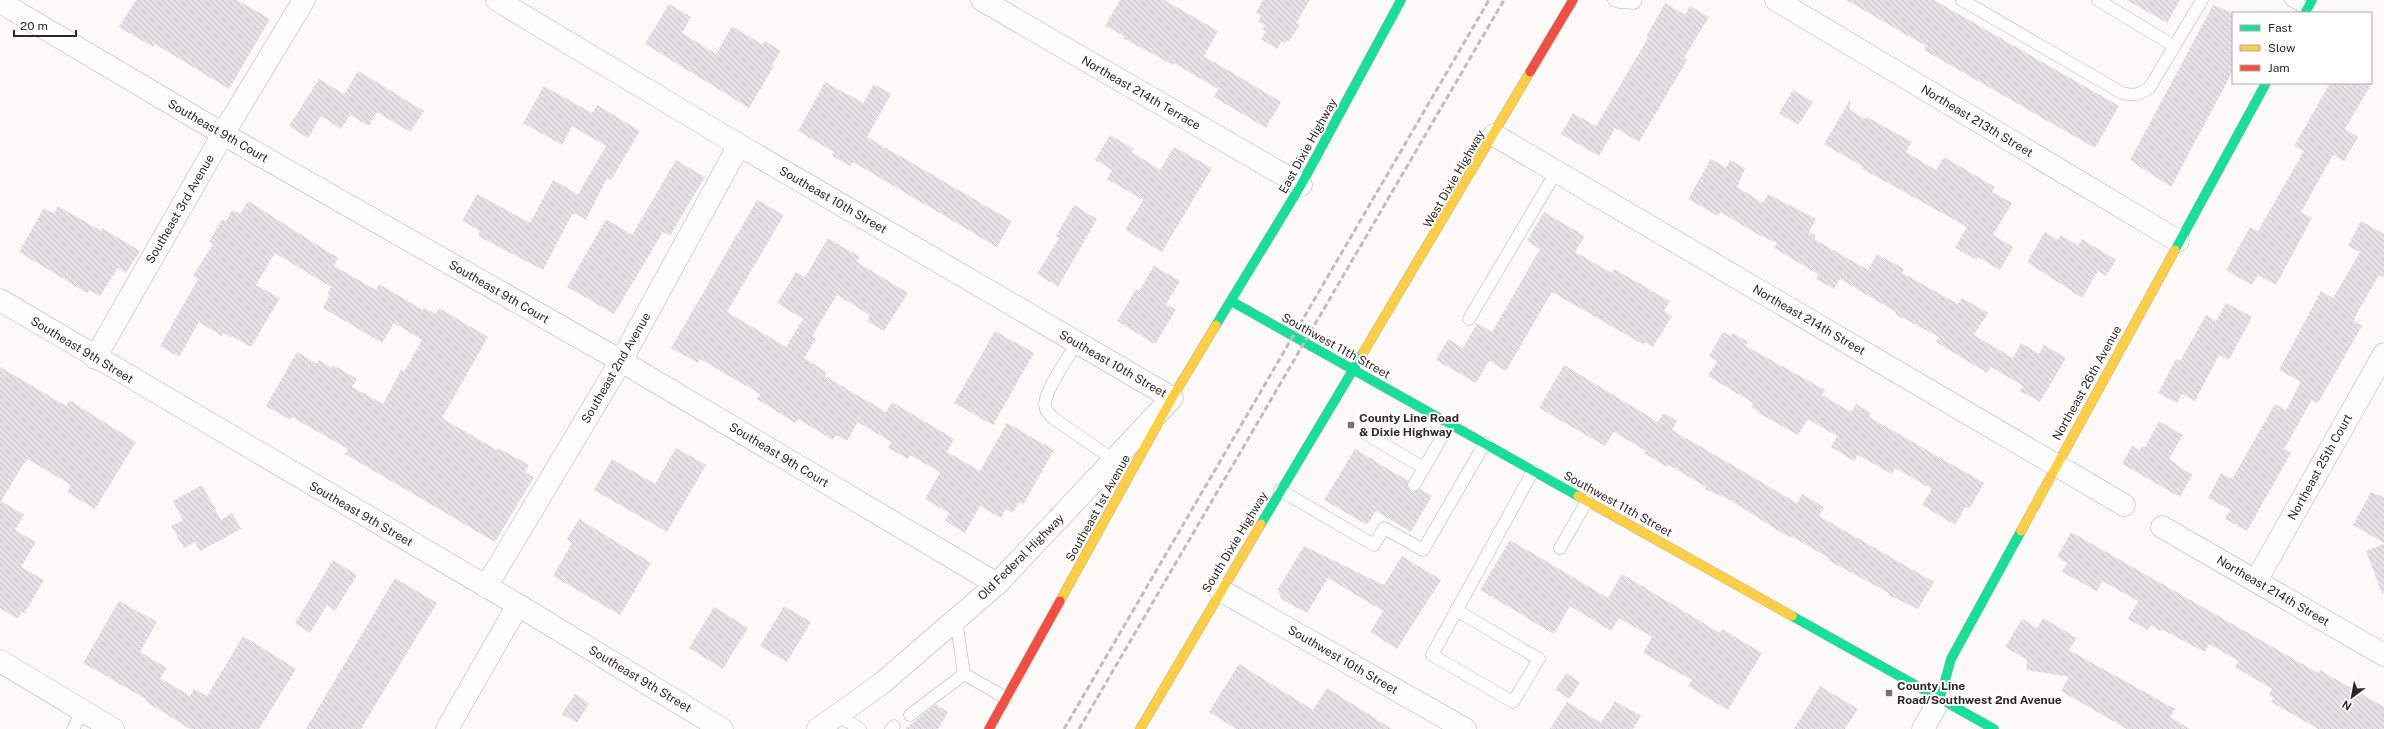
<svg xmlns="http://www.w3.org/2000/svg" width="2384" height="729" viewBox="0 0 2384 729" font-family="'Public Sans',sans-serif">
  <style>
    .building { fill: url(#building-back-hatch) }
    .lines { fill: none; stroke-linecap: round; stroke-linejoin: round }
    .lane-casing { stroke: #b2aeab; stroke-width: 13 }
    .street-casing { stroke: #b2aeab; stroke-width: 23 }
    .fast-casing { stroke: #b2aeab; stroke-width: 10 }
    .slow-casing { stroke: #b2aeab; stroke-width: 10 }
    .jam-casing { stroke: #b2aeab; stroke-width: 10 }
    .lane { stroke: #fffefe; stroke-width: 12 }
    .street { stroke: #fffefe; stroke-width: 22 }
    .fast { stroke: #16e098; stroke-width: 9 }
    .slow { stroke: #ffcf43; stroke-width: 9 }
    .jam { stroke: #f24e42; stroke-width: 9 }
    .rail { stroke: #bfbebc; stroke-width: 3; stroke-dasharray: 6 3; stroke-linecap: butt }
    .poi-dot { fill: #77726e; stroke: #fff; stroke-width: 1.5 }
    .labels { text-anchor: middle; stroke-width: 4; stroke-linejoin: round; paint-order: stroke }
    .street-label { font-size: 12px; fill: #2f2824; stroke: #fff }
    .poi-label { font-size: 12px; font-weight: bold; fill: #2f2824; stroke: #fff; text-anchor: start }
  </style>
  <defs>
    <pattern id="building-back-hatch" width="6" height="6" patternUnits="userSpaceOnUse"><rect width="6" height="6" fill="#e4e2e5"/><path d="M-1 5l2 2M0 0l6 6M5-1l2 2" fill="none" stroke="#c4c2c4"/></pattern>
  </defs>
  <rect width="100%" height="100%" fill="#fcfaf8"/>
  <!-- building -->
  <path class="building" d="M 136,0 L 237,0 L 270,19 L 229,89 L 155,44 L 153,47 L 119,27 Z
    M 1120,0 L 1164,0 L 1218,31 L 1204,56 L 1281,102 L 1266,128 L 1214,97 L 1218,89 L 1174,63 L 1173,65 L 1123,38 L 1124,36 L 1105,26 Z
    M 1263,0 L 1310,0 L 1296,23 L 1300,25 L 1289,41 L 1287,40 L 1285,43 L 1282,41 L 1277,49 L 1261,39 L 1266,31 L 1262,29 L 1265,26 L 1258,22 L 1261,16 L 1256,13 Z
    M 1846,0 L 1934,0 L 2119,106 L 2095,148 L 1924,50 L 1926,46 Z
    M 2127,0 L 2180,0 L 2167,23 Z
    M 1665,3 L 1685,15 L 1690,6 L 1709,17 L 1684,58 L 1687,60 L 1639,142 L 1615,128 L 1599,156 L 1561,134 L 1573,113 L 1596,126 L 1648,38 L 1646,37 Z
    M 669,4 L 691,17 L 682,33 L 716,54 L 732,26 L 763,45 L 765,41 L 781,51 L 772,65 L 774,66 L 749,108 L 645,44 Z
    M 2213,5 L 2233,13 L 2233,71 L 2171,187 L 2130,160 Z
    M 358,71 L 424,111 L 410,132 L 377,112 L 369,126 L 350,115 L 341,129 L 321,116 L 308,138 L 289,126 L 319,79 L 344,94 Z
    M 825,82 L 863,103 L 874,84 L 891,94 L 867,137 L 1012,221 L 997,247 L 853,162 L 850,166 L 832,156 L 834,152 L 798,131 Z
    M 2330,83 L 2372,83 L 2345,129 L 2358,137 L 2344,161 L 2333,155 L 2301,212 L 2312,218 L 2276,285 L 2258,275 L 2252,285 L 2226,270 L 2250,227 L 2258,231 L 2304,151 L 2294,146 Z
    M 544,86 L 592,113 L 597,105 L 640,131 L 611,180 L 607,178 L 586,220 L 573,213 L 543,270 L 478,236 L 480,231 L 462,221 L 477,194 L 530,223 L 553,180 L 578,194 L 606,146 L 572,126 L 562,145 L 523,123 Z
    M 1793,90 L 1813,102 L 1798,125 L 1779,113 Z
    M 1850,100 L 1850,110 L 1865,119 L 1867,117 L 1912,142 L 1906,152 L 1936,170 L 1944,157 L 1995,187 L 1992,192 L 2012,203 L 1993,235 L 2013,247 L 2000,270 L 1978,257 L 1977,260 L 1955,248 L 1967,227 L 1861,168 L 1862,166 L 1824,144 Z
    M 1110,135 L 1134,149 L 1132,152 L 1160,170 L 1174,147 L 1212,168 L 1162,252 L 1125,230 L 1143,200 L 1107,179 L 1112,170 L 1095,160 Z
    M 1711,159 L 1726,168 L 1730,160 L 1745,168 L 1737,187 L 1763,203 L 1768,194 L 1816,219 L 1809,232 L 1816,236 L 1814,239 L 1868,270 L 1877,254 L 1904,269 L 1902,273 L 1958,304 L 1962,298 L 1988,313 L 1974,335 L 2013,358 L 2021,343 L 2039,354 L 2044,345 L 2066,358 L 2040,402 L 2020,391 L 2023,386 L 1991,367 L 1987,373 L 1936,342 L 1939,337 L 1895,314 L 1896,312 L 1840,279 L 1834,289 L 1816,279 L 1818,274 L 1774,248 L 1777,243 L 1759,235 L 1720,212 L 1718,216 L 1688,199 Z
    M 676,160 L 705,177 L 670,236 L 663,232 L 614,314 L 567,287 L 606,219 L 632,235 Z
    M 757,200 L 784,215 L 727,312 L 786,347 L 803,319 L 777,303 L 796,272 L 805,277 L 828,238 L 860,257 L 857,262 L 908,293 L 884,331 L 867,321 L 870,315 L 837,295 L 812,336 L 816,339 L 804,358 L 827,372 L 825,376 L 886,412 L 892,402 L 954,439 L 947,452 L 980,471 L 1007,423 L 1054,450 L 1023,505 L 1019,502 L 1013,513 L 1006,509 L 1001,518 L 980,506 L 965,533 L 945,521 L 949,513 L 925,499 L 940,472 L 910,455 L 908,459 L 888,448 L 891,442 L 858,422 L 847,441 L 836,435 L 833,440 L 798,419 L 795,423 L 757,399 L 760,394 L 700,359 L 698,363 L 671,348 Z
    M 248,201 L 338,258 L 334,266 L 376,290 L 379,284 L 423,310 L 424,308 L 435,314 L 439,308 L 488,337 L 442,418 L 497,450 L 498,448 L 529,465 L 525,472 L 534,477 L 495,542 L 345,454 L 348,449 L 292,417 L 290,420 L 266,406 L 297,352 L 317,364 L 319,360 L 332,368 L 333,365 L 357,379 L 352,387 L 383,404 L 401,370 L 404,372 L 422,340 L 394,323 L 382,343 L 323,308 L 330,295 L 328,293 L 331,287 L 275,253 L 256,285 L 280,298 L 251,347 L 232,336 L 231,338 L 224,333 L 222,336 L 199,322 L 179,357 L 160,346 L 198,279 L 193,276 L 213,244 L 209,242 L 222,219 L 226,221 L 232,210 L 240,214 Z
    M 1074,205 L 1097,219 L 1058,287 L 1037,274 L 1059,238 L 1056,236 Z
    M 58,206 L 101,231 L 102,228 L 140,251 L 126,273 L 118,268 L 100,296 L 89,290 L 87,293 L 19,252 L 44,208 L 54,214 Z
    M 1544,212 L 1585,236 L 1575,252 L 1612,273 L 1614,269 L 1670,301 L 1664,311 L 1672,316 L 1653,347 L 1645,342 L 1644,345 L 1552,292 L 1506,371 L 1489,361 L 1476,383 L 1436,360 L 1448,339 L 1463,348 L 1477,323 L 1492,332 L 1540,249 L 1527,241 Z
    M 2361,221 L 2384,234 L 2384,277 L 2379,275 L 2355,317 L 2354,321 L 2362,326 L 2318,403 L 2312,400 L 2284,449 L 2291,453 L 2247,531 L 2225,519 L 2230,510 L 2208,498 L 2221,473 L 2232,479 L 2275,404 L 2286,410 L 2301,382 L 2279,370 L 2321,291 L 2333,298 L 2360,252 L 2348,246 Z
    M 2045,232 L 2058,240 L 2061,235 L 2078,246 L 2082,239 L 2116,260 L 2106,276 L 2098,271 L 2082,298 L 2027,262 Z
    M 1154,266 L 1180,281 L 1166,304 L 1176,310 L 1155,344 L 1117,321 L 1136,289 L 1139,291 Z
    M 2226,303 L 2252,317 L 2229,360 L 2219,355 L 2195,401 L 2182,394 L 2177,403 L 2158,393 L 2176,359 L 2180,361 L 2206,315 L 2216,321 Z
    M 995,331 L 1034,353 L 993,425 L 954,403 Z
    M 1723,332 L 1731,336 L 1733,333 L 1748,342 L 1746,346 L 1825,390 L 1822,395 L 1851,412 L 1856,404 L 1871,413 L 1869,417 L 1984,483 L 1969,509 L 1965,507 L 1955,525 L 1922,505 L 1932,489 L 1895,468 L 1892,474 L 1858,455 L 1854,461 L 1831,447 L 1837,436 L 1808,419 L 1798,435 L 1758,413 L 1759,412 L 1751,407 L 1753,403 L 1708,376 L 1717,361 L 1709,356 Z
    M 1564,365 L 1658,422 L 1664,413 L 1677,421 L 1672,430 L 1797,503 L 1802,494 L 1824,507 L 1819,516 L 1934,582 L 1918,609 L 1888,595 L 1889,593 L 1828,560 L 1829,558 L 1791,536 L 1790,538 L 1730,500 L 1705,489 L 1706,487 L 1669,465 L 1667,467 L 1644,453 L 1646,451 L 1614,432 L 1605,446 L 1539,408 Z
    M 0,367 L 66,406 L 69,400 L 136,442 L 95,509 L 67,492 L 71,485 L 27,459 L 1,501 L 24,515 L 15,530 L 36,542 L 21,567 L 44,580 L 24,614 L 22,612 L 18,619 L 0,608 Z
    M 2159,421 L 2183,435 L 2169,459 L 2192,475 L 2180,497 L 2122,464 L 2132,446 L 2140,450 L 2142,446 L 2145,447 Z
    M 676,448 L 706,465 L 667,532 L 594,490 L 612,459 L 655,484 Z
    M 1355,449 L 1408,481 L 1407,485 L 1410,491 L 1414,492 L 1420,489 L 1432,496 L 1411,532 L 1376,511 L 1367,525 L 1324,500 Z
    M 202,485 L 221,520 L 232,513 L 241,529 L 200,551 L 195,542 L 184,548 L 171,526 L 183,520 L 173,501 Z
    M 2371,492 L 2384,497 L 2384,543 L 2353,525 Z
    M 579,519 L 651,563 L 620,615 L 553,576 L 572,543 L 567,539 Z
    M 2071,532 L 2318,673 L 2320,670 L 2384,707 L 2384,729 L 2318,729 L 2271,702 L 2274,698 L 2269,695 L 2272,689 L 2235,667 L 2239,661 L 2209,644 L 2205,652 L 2161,629 L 2160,631 L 2151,625 L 2148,630 L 2128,619 L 2138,601 L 2102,581 L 2097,591 L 2062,572 L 2067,563 L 2057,557 Z
    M 1510,540 L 1608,598 L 1622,574 L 1720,633 L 1722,629 L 1762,653 L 1728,710 L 1688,686 L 1692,680 L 1643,653 L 1652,637 L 1619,618 L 1611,631 L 1570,606 L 1554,634 L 1480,590 Z
    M 2384,544 L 2384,593 L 2382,594 L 2366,551 Z
    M 1304,546 L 1384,585 L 1402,556 L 1441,580 L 1397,649 L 1370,632 L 1383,611 L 1328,578 L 1307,613 L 1281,599 L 1278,589 Z
    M 333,560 L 357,575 L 335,611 L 327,605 L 310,633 L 295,623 Z
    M 395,578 L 437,603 L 361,729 L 306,729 Z
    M 119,601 L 157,622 L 140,652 L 167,668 L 160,678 L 190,696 L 194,689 L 207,696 L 243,636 L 296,669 L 259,729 L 190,729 L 145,701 L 146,699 L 83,663 Z
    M 784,606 L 811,622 L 787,662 L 760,646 Z
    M 714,607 L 748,628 L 723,669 L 689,648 Z
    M 2043,618 L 2077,638 L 2069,650 L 2175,709 L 2170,717 L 2190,729 L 2127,729 L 2061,691 L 2069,677 L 2026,670 L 2027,660 L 2005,647 L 2022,619 L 2037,628 Z
    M 1239,664 L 1313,710 L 1327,688 L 1392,729 L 1236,729 L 1209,712 Z
    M 1566,673 L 1580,682 L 1570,699 L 1555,690 Z
    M 1820,686 L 1858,709 L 1845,729 L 1794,729 Z
    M 575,694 L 589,703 L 577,723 L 562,714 Z
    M 1615,701 L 1641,716 L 1633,729 L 1550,729 L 1567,702 L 1601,723 Z
    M 936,704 L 948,712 L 938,729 L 905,729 Z"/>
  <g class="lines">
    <!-- lane casing -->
    <g class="lane-casing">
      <path id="lane" d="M 1614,0 L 1619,2 L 1634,3 L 1636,0
        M 1962,0 L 2122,93 C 2134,96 2140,95 2150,87 L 2202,0
        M 2098,0 L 2174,46
        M 2291,0 L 2307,9
        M 1469,319 L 1556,172
        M 1077,343 C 1069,357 1045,389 1045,405 C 1045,410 1049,414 1053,418 L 1114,460
        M 1366,434 L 1424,468 L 1450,423
        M 1414,485 L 1424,468
        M 1280,490 L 1374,545 L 1384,528 L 1423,550 L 1485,443
        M 1560,548 L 1587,501
        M 1456,610 L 1539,659 L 1513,702 L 1432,655 L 1533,471
        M 956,619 L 964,674
        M 964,674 L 1006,698
        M 837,715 L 860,729
        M 910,715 L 964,674
        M 73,729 L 83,711
        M 891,729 L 894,726"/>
    </g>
    <!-- street casing -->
    <g class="street-casing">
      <path id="street" d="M 497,0 L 739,145 L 1172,398 L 997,584 L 881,684 L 818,729
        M 982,0 L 1301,185
        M 1776,0 L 2178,241
        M 0,2 L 223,134 L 621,361 L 997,584
        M 1494,135 L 2124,505
        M 0,300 L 518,605 L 722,729
        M 95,358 L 223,134 L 304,0
        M 2162,527 L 2384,655
        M 2256,581 L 2384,354
        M 486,587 L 621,361 L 739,145
        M 1220,590 L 1465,729
        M 0,661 L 113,729
        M 447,729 L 518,605
        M 1923,729 L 1940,699"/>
    </g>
    <!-- fast casing -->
    <g class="fast-casing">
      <path id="fast" d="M 2305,13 L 2312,0
        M 2175,250 L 2266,83
        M 1231,301 L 1578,496
        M 1216,325 L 1301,185 L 1401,0
        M 1261,524 L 1363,353
        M 1792,616 L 1994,729
        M 1940,699 L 1951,659 L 2021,531"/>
    </g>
    <!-- slow casing -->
    <g class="slow-casing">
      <path id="slow" d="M 1363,353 L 1530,72
        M 1578,496 L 1792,616
        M 2021,531 L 2175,250
        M 1060,601 L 1172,398 L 1216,325
        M 1140,729 L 1261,524"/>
    </g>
    <!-- jam casing -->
    <g class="jam-casing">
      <path id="jam" d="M 1530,72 L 1573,0
        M 989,729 L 1060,601"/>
    </g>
    <!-- lane -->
    <use href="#lane" class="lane"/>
    <!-- street -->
    <use href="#street" class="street"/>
    <!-- fast -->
    <use href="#fast" class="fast"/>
    <!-- slow -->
    <use href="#slow" class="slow"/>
    <!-- jam -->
    <use href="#jam" class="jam"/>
    <!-- rail -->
    <path class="rail" d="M 1064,729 L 1489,0
      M 1079,729 L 1504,0"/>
  </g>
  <!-- markers -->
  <g class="poi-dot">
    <rect x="1347" y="421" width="8" height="8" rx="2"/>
    <rect x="1885" y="689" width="8" height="8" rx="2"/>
  </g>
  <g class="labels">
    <!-- street labels -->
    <g class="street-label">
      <text transform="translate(1141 93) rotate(30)" y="4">Northeast 214th Terrace</text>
      <text transform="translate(1977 121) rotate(31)" y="4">Northeast 213th Street</text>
      <text transform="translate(218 131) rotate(30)" y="4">Southeast 9th Court</text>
      <text transform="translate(1308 146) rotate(-61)" y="4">East Dixie Highway</text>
      <text transform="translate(1454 179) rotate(-60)" y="4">West Dixie Highway</text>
      <text transform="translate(833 200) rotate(30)" y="4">Southeast 10th Street</text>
      <text transform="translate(180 209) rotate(-60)" y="4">Southeast 3rd Avenue</text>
      <text transform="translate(499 292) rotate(30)" y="4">Southeast 9th Court</text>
      <text transform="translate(1809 320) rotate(30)" y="4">Northeast 214th Street</text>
      <text transform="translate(1336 346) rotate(29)" y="4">Southwest 11th Street</text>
      <text transform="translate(82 350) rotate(31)" y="4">Southeast 9th Street</text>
      <text transform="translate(1113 364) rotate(30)" y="4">Southeast 10th Street</text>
      <text transform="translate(616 368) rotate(-60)" y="4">Southeast 2nd Avenue</text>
      <text transform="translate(2087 383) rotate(-61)" y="4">Northeast 26th Avenue</text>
      <text transform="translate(779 455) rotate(31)" y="4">Southeast 9th Court</text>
      <text transform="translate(2320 467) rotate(-61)" y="4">Northeast 25th Court</text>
      <text transform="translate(1618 504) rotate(29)" y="4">Southwest 11th Street</text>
      <text transform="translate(1098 508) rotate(-61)" y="4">Southeast 1st Avenue</text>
      <text transform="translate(361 514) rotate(30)" y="4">Southeast 9th Street</text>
      <text transform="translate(1235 542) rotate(-59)" y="4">South Dixie Highway</text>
      <text transform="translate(1021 557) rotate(-45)" y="4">Old Federal Highway</text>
      <text transform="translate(2273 591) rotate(30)" y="4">Northeast 214th Street</text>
      <text transform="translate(1343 660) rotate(30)" y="4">Southwest 10th Street</text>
      <text transform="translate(640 679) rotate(31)" y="4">Southeast 9th Street</text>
    </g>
    <!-- poi labels -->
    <g class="poi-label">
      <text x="1359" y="422">County Line Road<tspan x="1359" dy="14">&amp; Dixie Highway</tspan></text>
      <text x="1897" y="690">County Line<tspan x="1897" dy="14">Road/Southwest 2nd Avenue</tspan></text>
    </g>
  </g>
  <!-- legend -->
  <rect x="2232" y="12" width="140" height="72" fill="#ffffff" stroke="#aca9a7"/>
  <rect x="2240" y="25" width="20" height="6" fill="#16e098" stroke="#aca9a7"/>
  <text x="2268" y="32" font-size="12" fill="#2f2824">Fast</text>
  <rect x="2240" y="45" width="20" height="6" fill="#ffcf43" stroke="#aca9a7"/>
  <text x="2268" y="52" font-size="12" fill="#2f2824">Slow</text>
  <rect x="2240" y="65" width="20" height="6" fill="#f24e42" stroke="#aca9a7"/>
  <text x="2268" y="72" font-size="12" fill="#2f2824">Jam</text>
  <!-- north arrow -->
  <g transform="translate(2352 697) rotate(212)" stroke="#ffffff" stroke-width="3" paint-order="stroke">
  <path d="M0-3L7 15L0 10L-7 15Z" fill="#2f2824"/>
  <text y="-6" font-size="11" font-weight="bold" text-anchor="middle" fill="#2f2824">N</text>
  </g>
  <!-- scale -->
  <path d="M14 30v6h62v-6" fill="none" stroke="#2f2824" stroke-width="2"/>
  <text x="20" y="30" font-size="12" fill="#2f2824" stroke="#ffffff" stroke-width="3" paint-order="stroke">20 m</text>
</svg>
